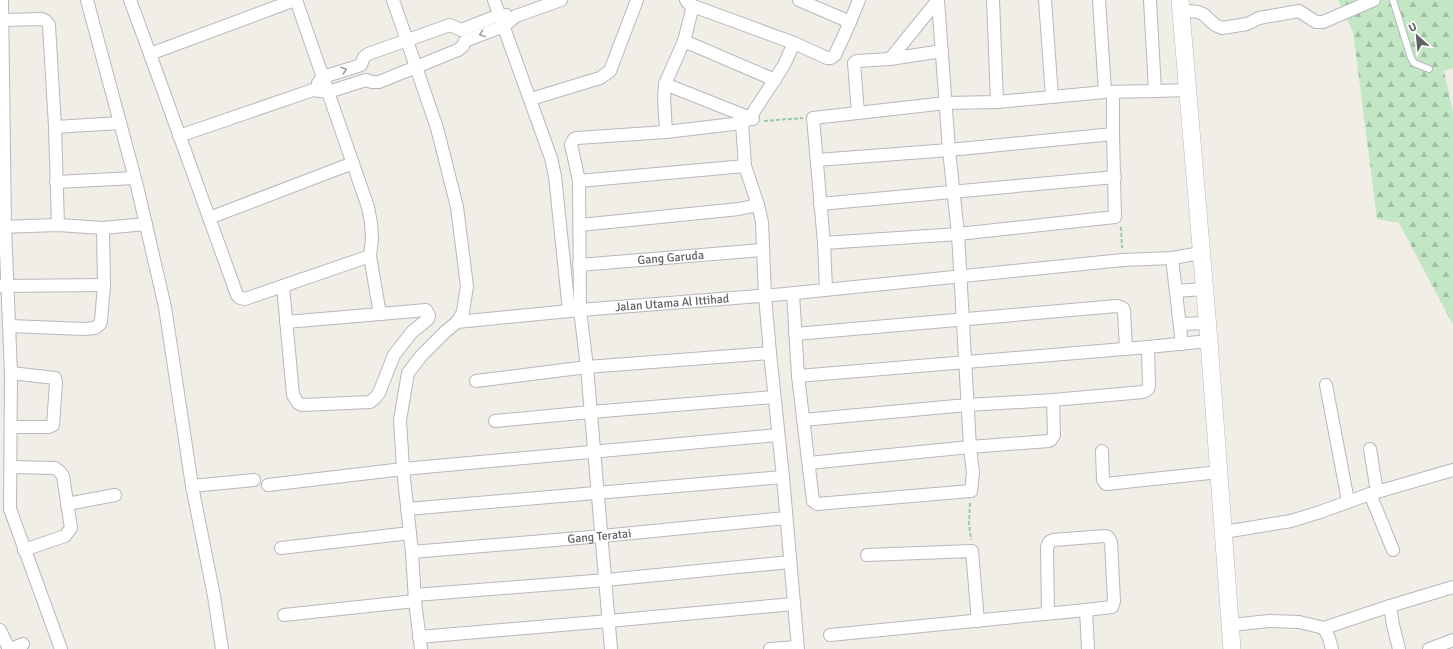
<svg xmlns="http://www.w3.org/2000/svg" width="1453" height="649" viewBox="0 0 1453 649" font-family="Signika,sans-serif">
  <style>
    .forest { fill: url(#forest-firs) }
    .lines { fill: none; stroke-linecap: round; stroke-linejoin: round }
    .service-casing { stroke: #b6b8bd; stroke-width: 8 }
    .minor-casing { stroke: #b6b8bd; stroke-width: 14 }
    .secondary-casing { stroke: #b7bac0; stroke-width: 18 }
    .path { stroke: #9cc8aa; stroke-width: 2; stroke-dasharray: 4 2; stroke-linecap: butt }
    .service { stroke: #fff; stroke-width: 6 }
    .minor { stroke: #fff; stroke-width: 12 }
    .secondary { stroke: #fff; stroke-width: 17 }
    .oneway { stroke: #9ea0a3 }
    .labels { text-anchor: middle; stroke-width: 3.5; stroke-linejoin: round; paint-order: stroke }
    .street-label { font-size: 12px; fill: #5e6166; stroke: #fff }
  </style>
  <defs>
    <pattern id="forest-firs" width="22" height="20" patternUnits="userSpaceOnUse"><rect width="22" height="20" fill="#c3e7c4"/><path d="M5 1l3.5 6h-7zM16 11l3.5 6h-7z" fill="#a2bfa3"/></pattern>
  </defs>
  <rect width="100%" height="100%" fill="#f0eee6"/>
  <!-- forest -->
  <path class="forest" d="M 1338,0 L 1453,0 L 1453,68 L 1444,71 L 1453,112 L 1453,322 L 1452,323 L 1399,223 L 1377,219 L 1353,32 Z"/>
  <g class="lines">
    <!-- service casing -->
    <g class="service-casing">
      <path id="service" d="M 1393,0 L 1411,58 L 1414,63 L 1429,69"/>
    </g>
    <!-- minor casing -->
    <g class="minor-casing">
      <g id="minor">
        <path d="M 2,0 L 5,227 L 11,373 L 10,509 L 61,649"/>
        <path d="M 87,0 L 137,186 L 165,307 L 192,486 L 214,596 L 222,649"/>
        <path d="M 130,0 L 150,54 L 237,295 L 240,298 L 245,299 L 370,256"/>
        <path d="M 393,0 L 437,128 L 457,207 L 467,286 L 463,312 L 457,322 L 445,332 L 421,356 L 408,373 L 400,420 L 403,469 L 412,552 L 415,601 L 421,649"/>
        <path d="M 494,0 L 551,158 L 555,176 L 569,311"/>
        <path d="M 686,0 L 688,3 L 693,6 L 794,43 L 784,65 L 749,119 L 742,123 L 745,166 L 758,205"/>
        <path d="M 799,0 L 850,22"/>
        <path d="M 938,0 L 949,150 L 958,234 L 970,447 L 1049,441 L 1051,440 L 1054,435 L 1053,400"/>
        <path d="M 938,0 L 890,59 L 942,51"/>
        <path d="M 993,0 L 997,102"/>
        <path d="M 1045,0 L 1052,97"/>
        <path d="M 1099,0 L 1105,92"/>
        <path d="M 1181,10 L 1198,12 L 1203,14 L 1215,25 L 1222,28 L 1247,24 L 1259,18 L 1299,11 L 1316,22 L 1323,22 L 1374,0"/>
        <path d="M 3,20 L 42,19 L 46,21 L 49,25 L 55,127 L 58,225"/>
        <path d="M 684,41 L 775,80"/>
        <path d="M 794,43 L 827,58 L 831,58 L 835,55 L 850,22 L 859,0"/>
        <path d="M 150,54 L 295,0"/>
        <path d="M 318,83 L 323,77 L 361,65 L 364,57 L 368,54 L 450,25 L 461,30 L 499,15 L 506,15"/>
        <path d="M 665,84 L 753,119"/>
        <path d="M 1155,91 L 1187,90"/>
        <path d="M 531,99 L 600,78 L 610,71 L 637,0"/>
        <path d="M 858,113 L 854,63 L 857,61 L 890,59"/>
        <path d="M 55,127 L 120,123"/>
        <path d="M 666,132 L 664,98 L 665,84 L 684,41 L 693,6"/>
        <path d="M 179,136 L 313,90 L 328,92 L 366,80 L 372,82 L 379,82 L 458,50 L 463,46 L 465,41 L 504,26 L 516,16 L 561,0"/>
        <path d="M 817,160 L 949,150 L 1113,134 L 1113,92"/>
        <path d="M 579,181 L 745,166"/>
        <path d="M 56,182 L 134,178"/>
        <path d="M 820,204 L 1115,177"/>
        <path d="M 209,218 L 353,163"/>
        <path d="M 580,225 L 739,209 L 758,205 L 762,222 L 765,296 L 770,353 L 783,477 L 798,649"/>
        <path d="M 0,227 L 58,225 L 103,228 L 146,224"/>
        <path d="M 824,243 L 958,234 L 1115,217 L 1113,134"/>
        <path d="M 1172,258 L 1182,344"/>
        <path id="s1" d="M 579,265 L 762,250"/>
        <path d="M 1,286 L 104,285"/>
        <path d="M 283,286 L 293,395 L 298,403 L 302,405 L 370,402 L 375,398 L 379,393 L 394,355 L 412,332 L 428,319 L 429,315 L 426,310 L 380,314"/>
        <path d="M 826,289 L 824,243 L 813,118 L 946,103 L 997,102 L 1105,92 L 1155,91 L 1150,0"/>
        <path d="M 1176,291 L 1204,289"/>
        <path d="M 793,293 L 798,376 L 813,501 L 817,504 L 971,491 L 973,473 L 970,447 L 809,463"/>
        <path d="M 286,322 L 380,314 L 370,256 L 372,239 L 371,223 L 368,207 L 296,0"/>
        <path id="s2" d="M 457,322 L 580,310 L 785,294 L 1123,260 L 1172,258 L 1201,253"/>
        <path d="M 1180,324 L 1207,323"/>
        <path d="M 10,326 L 84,329 L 95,328 L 100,324 L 101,321 L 104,285 L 103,228"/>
        <path d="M 795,334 L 1117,306 L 1123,308 L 1124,311 L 1126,349"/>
        <path d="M 798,376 L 1148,347"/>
        <path d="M 476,381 L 587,367 L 770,353"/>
        <path d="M 1326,385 L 1348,501"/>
        <path d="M 803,420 L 967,405 L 1053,400 L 1143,392 L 1148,389 L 1149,386 L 1148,347 L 1209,341"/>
        <path d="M 495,421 L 591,412 L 773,397"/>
        <path d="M 11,427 L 49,427 L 53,425 L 56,383 L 55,378 L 11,373"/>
        <path d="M 1370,449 L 1377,492"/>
        <path d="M 1102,451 L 1103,480 L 1106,484 L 1219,472"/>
        <path d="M 11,467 L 55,468 L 59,471 L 63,476 L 71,528 L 65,536 L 24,550"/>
        <path d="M 268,485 L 403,469 L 778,435"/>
        <path d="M 192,486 L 254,480"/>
        <path d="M 1370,494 L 1393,550"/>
        <path d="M 67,504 L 115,495"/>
        <path d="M 407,509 L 783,477"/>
        <path d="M 1224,532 L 1291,521 L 1320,512 L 1370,494 L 1453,470"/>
        <path d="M 281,548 L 410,533"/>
        <path id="s3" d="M 412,552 L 602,536 L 786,518"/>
        <path d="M 867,555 L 972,551 L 978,621"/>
        <path d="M 415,595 L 606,580 L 790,562"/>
        <path d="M 1390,606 L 1453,587"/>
        <path d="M 1086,610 L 1088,649"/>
        <path d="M 284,615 L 415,601"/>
        <path d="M 1231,625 L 1269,621 L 1299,622 L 1324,628 L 1390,606 L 1393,625 L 1399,649"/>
        <path d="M 1324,628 L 1329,638 L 1332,649"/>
        <path d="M 0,630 L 9,649"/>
        <path d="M 830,635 L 1086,610 L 1112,607 L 1114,601 L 1111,542 L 1108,537 L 1105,536 L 1053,540 L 1049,542 L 1047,548 L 1048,614"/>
        <path d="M 419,637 L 609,621 L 793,604"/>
        <path d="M 11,649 L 23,644"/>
        <path d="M 611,649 L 587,367 L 580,310 L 579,181 L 571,144 L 574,139 L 577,138 L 666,132 L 742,123"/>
        <path d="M 770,649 L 797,647"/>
        <path d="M 1429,649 L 1453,640"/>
      </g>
    </g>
    <!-- secondary casing -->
    <g class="secondary-casing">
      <path id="secondary" d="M 1180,0 L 1209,341 L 1232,649"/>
    </g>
    <!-- path -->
    <path class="path" d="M 764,121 L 803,118
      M 1121,227 L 1122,248
      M 970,503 L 969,524 L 971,540"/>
    <!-- service -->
    <use href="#service" class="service"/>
    <!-- minor -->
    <use href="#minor" class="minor"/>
    <!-- secondary -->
    <use href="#secondary" class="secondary"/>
  </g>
  <!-- one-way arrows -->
  <defs><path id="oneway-chevron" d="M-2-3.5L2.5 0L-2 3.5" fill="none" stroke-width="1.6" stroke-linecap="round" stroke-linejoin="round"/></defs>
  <g class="oneway">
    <use href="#oneway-chevron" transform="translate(482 34) rotate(160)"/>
    <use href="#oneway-chevron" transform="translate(344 70) rotate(-18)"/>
  </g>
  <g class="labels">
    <!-- street labels -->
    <g class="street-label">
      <text dy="4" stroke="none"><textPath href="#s1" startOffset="92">Gang Garuda</textPath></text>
      <text dy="4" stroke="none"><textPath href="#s2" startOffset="216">Jalan Utama Al Ittihad</textPath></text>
      <text dy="4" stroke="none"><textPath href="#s3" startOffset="188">Gang Teratai</textPath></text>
    </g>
  </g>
  <!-- north arrow -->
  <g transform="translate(1417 36) rotate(333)" stroke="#ffffff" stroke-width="3" paint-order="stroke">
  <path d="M0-3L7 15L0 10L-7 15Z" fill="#5e6166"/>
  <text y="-6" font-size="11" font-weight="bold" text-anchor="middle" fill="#5e6166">U</text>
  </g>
</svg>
